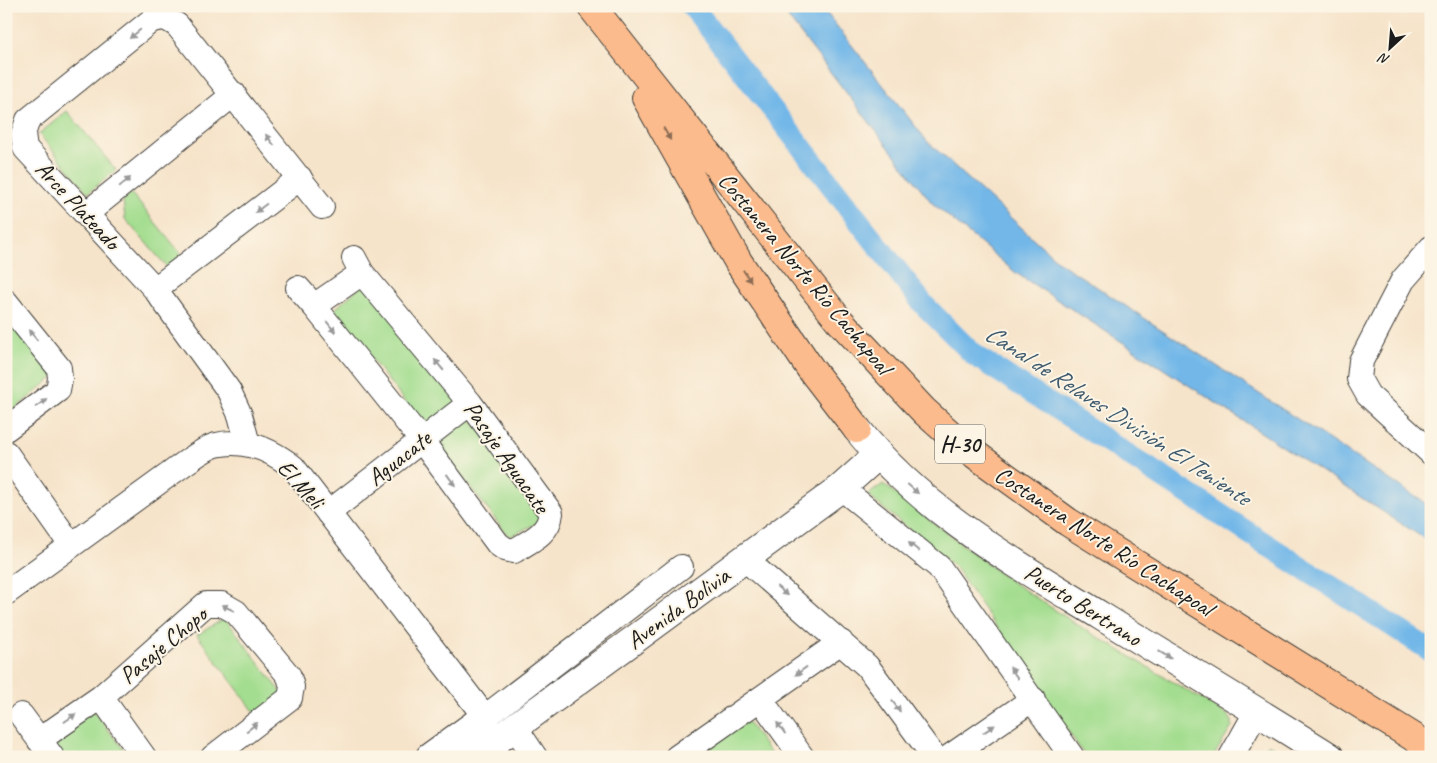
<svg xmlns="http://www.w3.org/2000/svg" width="1437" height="763" viewBox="0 0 1437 763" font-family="Caveat,sans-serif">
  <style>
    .green { fill: #a3dd8f; stroke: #607c56 }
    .water { fill: #72b7e8; stroke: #476a82 }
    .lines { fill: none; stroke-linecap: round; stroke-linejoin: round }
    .canal { stroke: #72b7e8; stroke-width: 22 }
    .minor-casing { stroke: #3d3a36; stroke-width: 26 }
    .tertiary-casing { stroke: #3d3a36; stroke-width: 30 }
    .primary-casing { stroke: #3d3a36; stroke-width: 30 }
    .minor { stroke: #fff; stroke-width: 24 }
    .tertiary { stroke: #fff; stroke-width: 28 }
    .primary { stroke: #fbbb8c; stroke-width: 28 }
    .oneway { fill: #999 }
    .oneway2 { fill: #8c6c54 }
    .labels { text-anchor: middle; stroke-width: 4; stroke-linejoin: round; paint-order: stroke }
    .shield { fill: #fcf5e5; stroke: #5f5d58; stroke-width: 1 }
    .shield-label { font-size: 22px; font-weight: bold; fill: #1c1c1c }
    .street-label { font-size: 24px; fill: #1c1c1c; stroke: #fcf5e5 }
    .water-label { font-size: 25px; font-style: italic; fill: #3e5a6e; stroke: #fcf5e5 }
  </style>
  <rect width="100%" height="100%" fill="#fcf5e5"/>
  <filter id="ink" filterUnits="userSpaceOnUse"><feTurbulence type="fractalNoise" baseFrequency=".02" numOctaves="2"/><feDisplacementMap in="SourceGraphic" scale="10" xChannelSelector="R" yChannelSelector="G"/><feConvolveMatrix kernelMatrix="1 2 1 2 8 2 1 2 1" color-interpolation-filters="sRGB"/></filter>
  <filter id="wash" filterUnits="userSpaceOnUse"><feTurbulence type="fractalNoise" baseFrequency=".0096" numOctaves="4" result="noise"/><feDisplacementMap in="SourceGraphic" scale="20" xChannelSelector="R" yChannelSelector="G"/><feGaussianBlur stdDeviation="1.12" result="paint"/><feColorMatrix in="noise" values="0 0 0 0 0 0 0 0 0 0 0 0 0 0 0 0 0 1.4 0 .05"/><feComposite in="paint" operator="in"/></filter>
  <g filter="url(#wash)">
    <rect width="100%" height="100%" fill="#f6e4ca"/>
    <!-- green -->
    <path class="green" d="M 67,111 L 116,170 L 88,193 L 39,134 Z
      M 131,193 L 183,256 L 168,268 L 125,219 L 123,200 Z
      M 364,283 L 549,517 L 509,537 L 334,310 Z
      M 6,317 L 55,376 L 6,416 Z
      M 883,484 L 1003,576 L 1081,627 L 1228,715 L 1232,721 L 1232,727 L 1213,757 L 1086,757 L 954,566 L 872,499 L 869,494 Z
      M 225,618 L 285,697 L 256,714 L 197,635 Z
      M 93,711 L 130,757 L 63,757 L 51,740 Z
      M 747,721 L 773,757 L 697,757 Z
      M 1268,744 L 1290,757 L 1260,757 Z"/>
    <!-- water -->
    <path class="water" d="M 779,6 L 821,6 L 927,141 L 1059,262 L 1431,507 L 1431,543 L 1016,273 L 932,203 Z"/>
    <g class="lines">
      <!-- canal -->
      <path class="canal" d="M 692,6 L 924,305 L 974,355 L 1431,651"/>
    </g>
  </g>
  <g filter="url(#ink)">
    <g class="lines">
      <!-- minor casing -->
      <g class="minor-casing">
        <path id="minor" d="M 87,213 L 234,94
          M 1431,248 L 1403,280 L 1361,361 L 1359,379 L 1368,395 L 1431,453
          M 354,258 L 362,273 L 470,403 L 551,513 C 549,534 530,541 514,551 L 505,549 L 498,544 L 422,441 L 314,306 L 362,273
          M 298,288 L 314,306
          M 155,289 L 300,178
          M 6,302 L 59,368 L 60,379 L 58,390 L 6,429
          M 248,444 L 240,415 L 229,391 L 155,289 L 25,148 L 23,134 L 28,120 L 152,20 L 165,18 L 177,25 L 322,207
          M 6,453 L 71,545
          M 841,488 L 939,567 L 1072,757
          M 328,513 L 470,403
          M 745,559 L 867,666 L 934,757
          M 6,593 L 185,463 C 194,457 205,448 216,445 C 244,438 271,450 293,467 L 485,717 L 681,567
          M 101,697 L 144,757
          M 761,700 L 802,757
          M 21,715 L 52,757
          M 515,727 L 535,757
          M 39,740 L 101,697 L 206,604 L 222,604 L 236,612 L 289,676 L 292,687 L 290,698 L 213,757
          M 677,757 L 841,642
          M 949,757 L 1033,699
          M 1231,757 L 1257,711"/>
      </g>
      <!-- tertiary casing -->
      <g class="tertiary-casing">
        <path id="tertiary" d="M 857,429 C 922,511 1013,562 1101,616 C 1177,663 1254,709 1330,757
          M 430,757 L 485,717
          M 474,757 L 841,488 L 878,455"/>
      </g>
      <!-- primary casing -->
      <g class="primary-casing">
        <path id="primary" d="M 591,6 L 838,319 L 924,411 L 962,445 L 1068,522 L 1431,748
          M 646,98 L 739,263 L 810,368 L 857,429"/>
      </g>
      <!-- minor -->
      <use href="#minor" class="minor"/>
      <!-- tertiary -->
      <use href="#tertiary" class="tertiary"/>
      <!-- primary -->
      <use href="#primary" class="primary"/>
    </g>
    <!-- one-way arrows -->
    <defs><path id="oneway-solid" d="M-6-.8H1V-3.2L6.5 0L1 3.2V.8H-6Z" transform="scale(1.25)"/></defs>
    <g class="oneway">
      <use href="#oneway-solid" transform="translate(135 34) rotate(141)"/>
      <use href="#oneway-solid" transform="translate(270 140) rotate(-128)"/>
      <use href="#oneway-solid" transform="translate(125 182) rotate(-39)"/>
      <use href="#oneway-solid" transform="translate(261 208) rotate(143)"/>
      <use href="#oneway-solid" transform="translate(331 327) rotate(51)"/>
      <use href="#oneway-solid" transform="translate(33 335) rotate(-129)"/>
      <use href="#oneway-solid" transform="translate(439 365) rotate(-130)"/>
      <use href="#oneway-solid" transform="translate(41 403) rotate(-38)"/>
      <use href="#oneway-solid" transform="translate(451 480) rotate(54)"/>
      <use href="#oneway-solid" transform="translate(913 489) rotate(41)"/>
      <use href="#oneway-solid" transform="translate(914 547) rotate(-141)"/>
      <use href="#oneway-solid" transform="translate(782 591) rotate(41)"/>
      <use href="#oneway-solid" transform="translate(228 608) rotate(-155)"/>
      <use href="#oneway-solid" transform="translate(1165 655) rotate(31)"/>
      <use href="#oneway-solid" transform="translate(801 671) rotate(144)"/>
      <use href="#oneway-solid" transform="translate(1014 673) rotate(-125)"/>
      <use href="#oneway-solid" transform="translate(896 706) rotate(53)"/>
      <use href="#oneway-solid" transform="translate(70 718) rotate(-35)"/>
      <use href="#oneway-solid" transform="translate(252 727) rotate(-38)"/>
      <use href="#oneway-solid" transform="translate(781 728) rotate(-126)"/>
      <use href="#oneway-solid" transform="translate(989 729) rotate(-34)"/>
    </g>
    <g class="oneway2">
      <use href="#oneway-solid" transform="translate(667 134) rotate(60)"/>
      <use href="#oneway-solid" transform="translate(747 276) rotate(57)"/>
    </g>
  </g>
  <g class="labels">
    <!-- shield labels -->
    <rect class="shield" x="935" y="424.5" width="50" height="39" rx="4"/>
    <g class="shield-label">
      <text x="960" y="452">H-30</text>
    </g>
    <!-- street labels -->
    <g class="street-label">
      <text transform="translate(78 205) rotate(47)" y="8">Arce Plateado</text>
      <text transform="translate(805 273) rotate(50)" y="8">Costanera Norte Río Cachapoal</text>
      <text transform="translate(507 457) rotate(55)" y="8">Pasaje Aguacate</text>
      <text transform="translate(399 458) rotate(-38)" y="8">Aguacate</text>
      <text transform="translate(301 484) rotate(48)" y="8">El Meli</text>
      <text transform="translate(1104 541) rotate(33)" y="8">Costanera Norte Río Cachapoal</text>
      <text transform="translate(1083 605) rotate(32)" y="8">Puerto Bertrano</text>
      <text transform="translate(678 608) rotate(-36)" y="8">Avenida Bolivia</text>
      <text transform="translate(163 645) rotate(-40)" y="8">Pasaje Chopo</text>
    </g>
    <!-- water labels -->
    <g class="water-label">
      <text transform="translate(1118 414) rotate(33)" y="9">Canal de Relaves División El Teniente</text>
    </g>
  </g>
  <!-- margin -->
  <rect width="1437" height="763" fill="none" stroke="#fcf5e5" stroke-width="25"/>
  <!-- north arrow -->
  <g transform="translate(1390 48) rotate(206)" stroke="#fcf5e5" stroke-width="4" paint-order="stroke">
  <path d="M0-4L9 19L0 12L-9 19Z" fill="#1c1c1c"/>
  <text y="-8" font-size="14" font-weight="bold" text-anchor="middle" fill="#1c1c1c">N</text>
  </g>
</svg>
